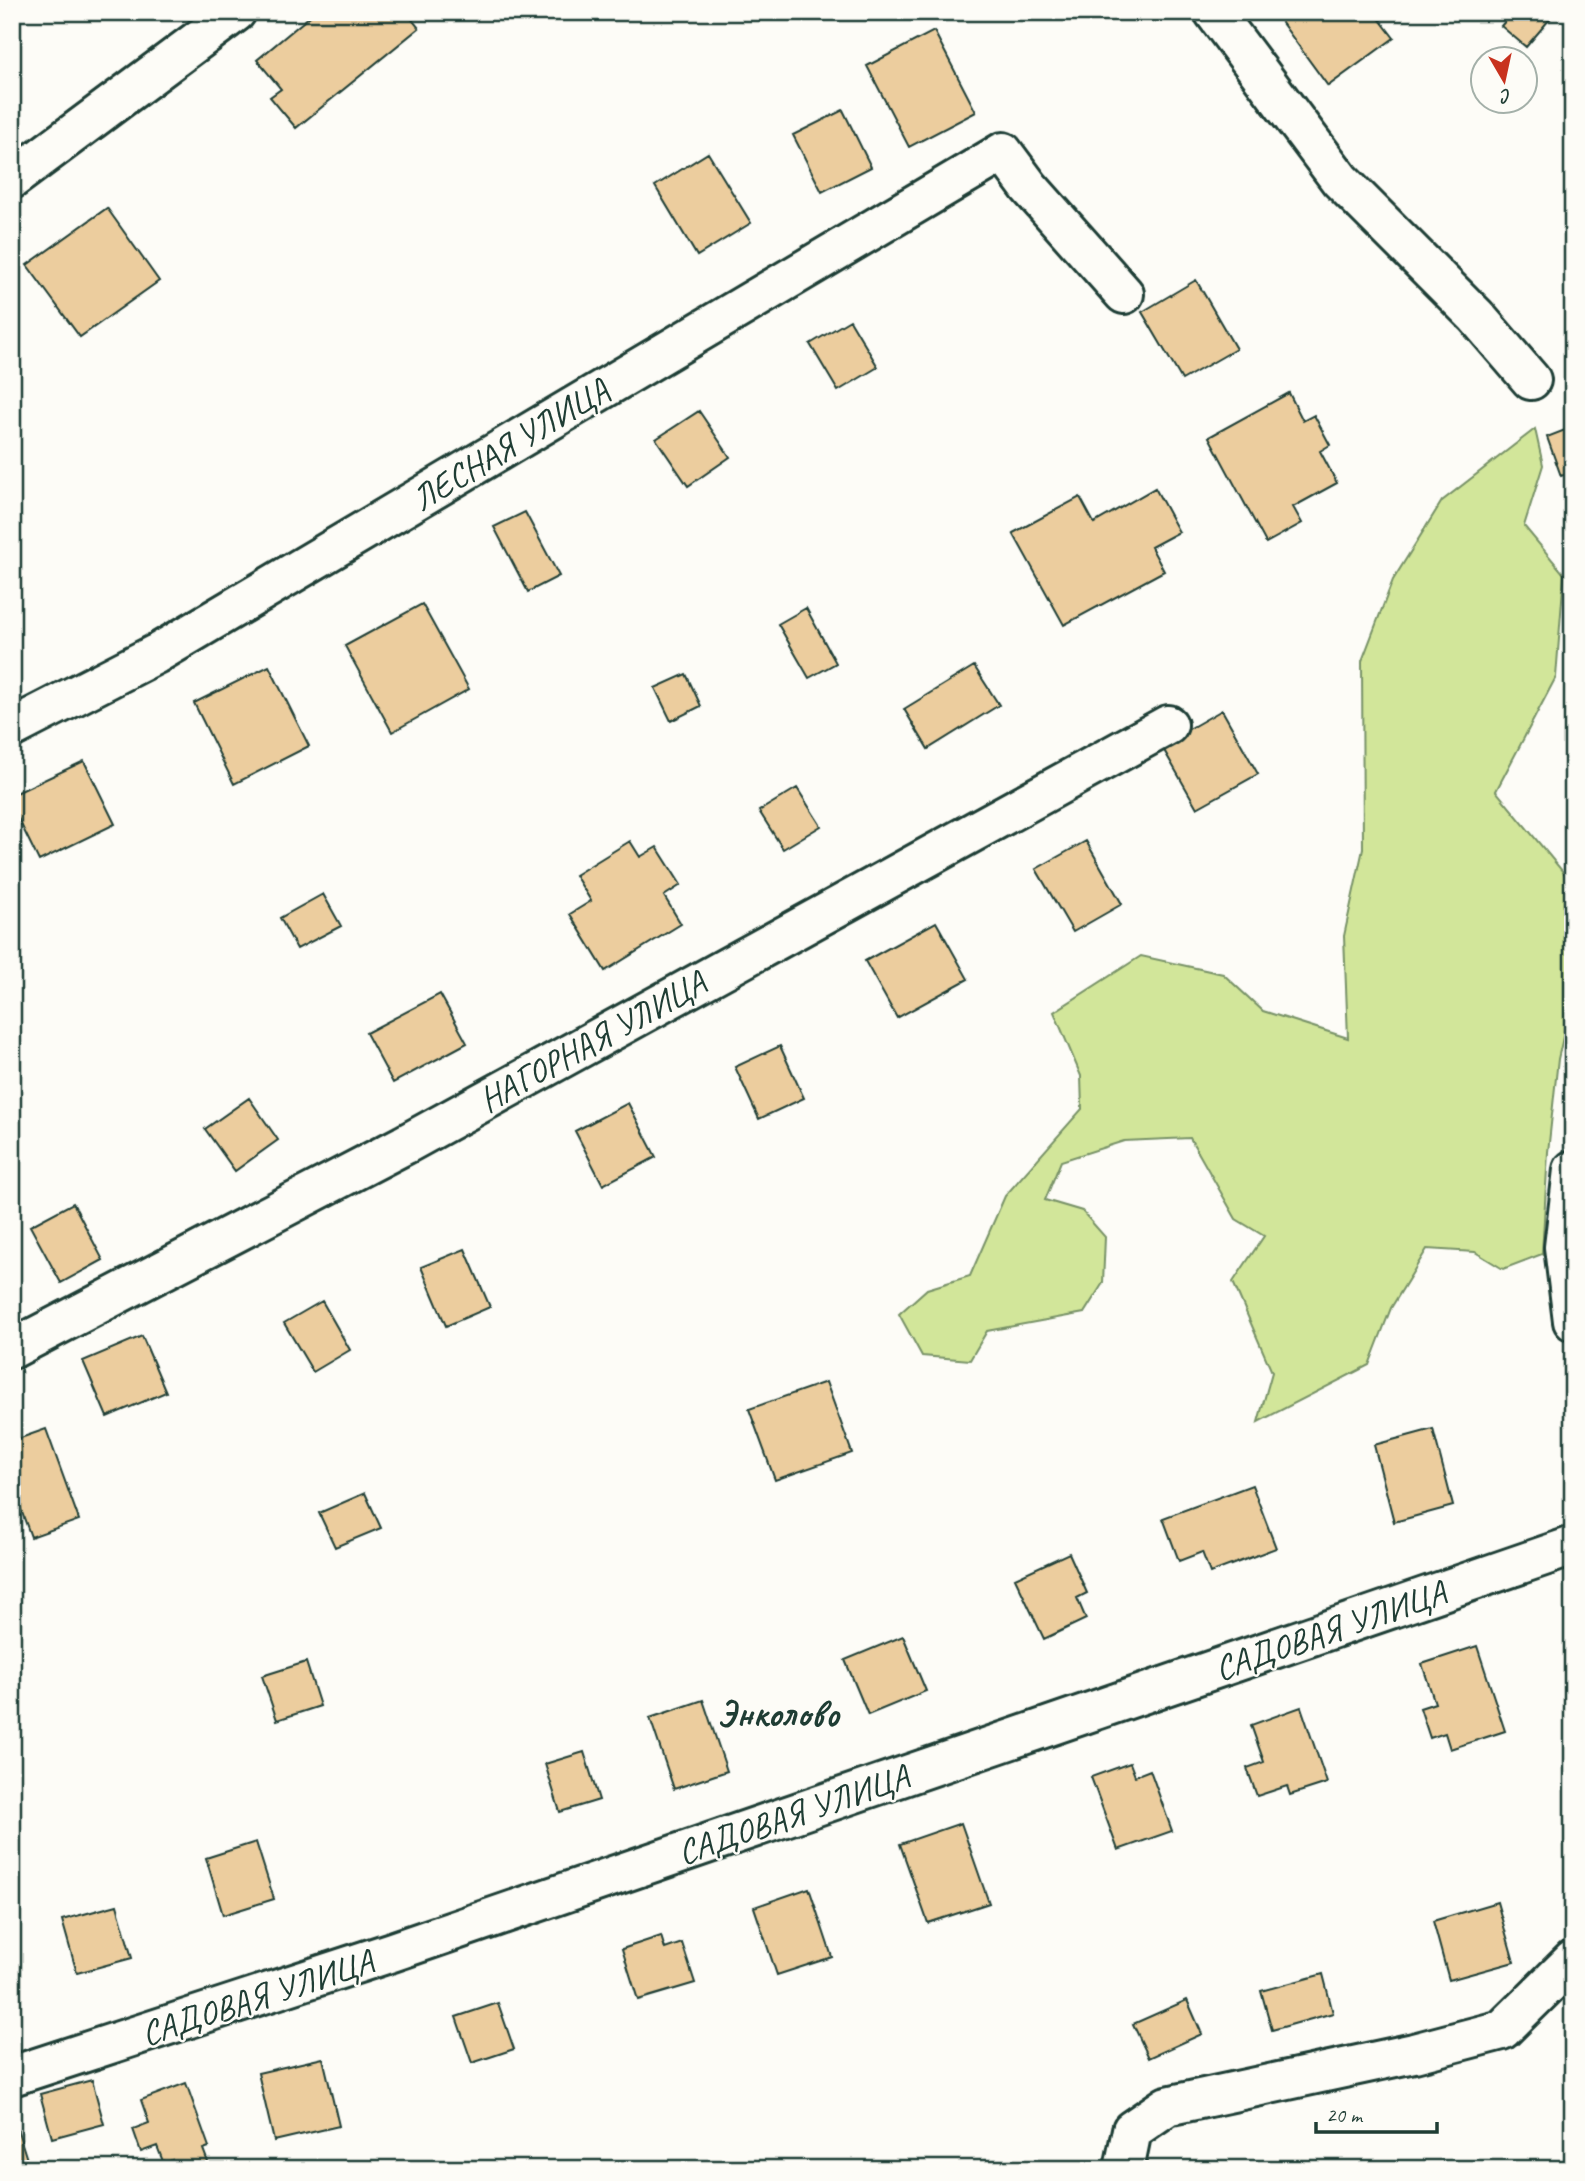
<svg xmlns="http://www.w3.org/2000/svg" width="1585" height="2181" viewBox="0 0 1585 2181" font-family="Caveat,sans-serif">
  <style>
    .green { fill: #d2e69a; stroke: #789267; stroke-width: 2 }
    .building { fill: #eccd9e; stroke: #1f3d34; stroke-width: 2 }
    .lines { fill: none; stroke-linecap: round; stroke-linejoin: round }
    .minor-casing { stroke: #1f3d34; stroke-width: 44 }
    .minor { stroke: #fdfcf7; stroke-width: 38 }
    .labels { text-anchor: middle; stroke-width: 5; stroke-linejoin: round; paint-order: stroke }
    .street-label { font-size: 35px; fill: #1f3d34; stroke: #fdfcf7 }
    .quarter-label { font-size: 38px; font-weight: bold; fill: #1f3d34; stroke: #fdfcf7 }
  </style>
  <rect width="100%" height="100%" fill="#fdfcf7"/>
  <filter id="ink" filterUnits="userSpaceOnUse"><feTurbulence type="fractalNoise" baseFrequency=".0143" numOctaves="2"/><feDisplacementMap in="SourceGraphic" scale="14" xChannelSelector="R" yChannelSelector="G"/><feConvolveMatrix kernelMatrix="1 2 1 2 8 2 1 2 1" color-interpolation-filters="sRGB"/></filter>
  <g filter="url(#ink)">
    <!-- green -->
    <path class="green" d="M 1535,429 L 1543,465 L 1524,526 L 1564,574 L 1556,677 L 1496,791 L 1573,884 L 1573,994 L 1558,1059 L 1548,1152 L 1542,1254 L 1503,1269 L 1475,1252 L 1427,1249 L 1391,1308 L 1369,1365 L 1258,1422 L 1272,1372 L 1233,1282 L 1264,1236 L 1236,1219 L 1190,1138 L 1124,1141 L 1061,1161 L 1045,1200 L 1082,1211 L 1105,1237 L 1103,1283 L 1084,1313 L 987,1331 L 970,1360 L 922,1356 L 899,1314 L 927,1289 L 970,1276 L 1005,1196 L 1082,1109 L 1081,1076 L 1054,1012 L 1141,956 L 1223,974 L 1263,1011 L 1348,1038 L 1344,936 L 1363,849 L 1362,661 L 1393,580 L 1442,501 Z"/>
    <!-- building -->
    <path class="building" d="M 315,12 L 406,12 L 419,28 L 296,128 L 270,97 L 281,89 L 257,60 Z
      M 1274,12 L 1374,12 L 1394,38 L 1328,86 Z
      M 1513,12 L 1554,12 L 1555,13 L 1526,47 L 1501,26 Z
      M 934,31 L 976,112 L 909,147 L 867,66 Z
      M 843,110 L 871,167 L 822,192 L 793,135 Z
      M 708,153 L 751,223 L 697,256 L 655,186 Z
      M 107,208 L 159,281 L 80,337 L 27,265 Z
      M 1196,280 L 1236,349 L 1182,380 L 1142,312 Z
      M 850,320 L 878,367 L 838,391 L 810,344 Z
      M 1289,393 L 1303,421 L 1314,415 L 1330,445 L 1320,451 L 1337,483 L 1293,507 L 1302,523 L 1266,543 L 1209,437 Z
      M 699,411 L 730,457 L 688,486 L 656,439 Z
      M 1565,430 L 1573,453 L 1573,472 L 1561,476 L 1547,437 Z
      M 1155,488 L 1179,532 L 1151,547 L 1164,571 L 1064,625 L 1013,533 L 1080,497 L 1094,523 Z
      M 525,512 L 559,576 L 528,592 L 494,527 Z
      M 422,604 L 469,689 L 392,732 L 345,646 Z
      M 806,608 L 836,663 L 809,678 L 778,624 Z
      M 269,666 L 309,746 L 234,784 L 194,703 Z
      M 974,666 L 999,705 L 928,749 L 904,709 Z
      M 686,674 L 701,706 L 671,721 L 655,688 Z
      M 1222,710 L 1258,774 L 1197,808 L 1161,745 Z
      M 84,761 L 115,824 L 39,861 L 12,806 L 12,795 Z
      M 797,788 L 821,826 L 783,849 L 759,811 Z
      M 630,841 L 640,857 L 657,847 L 681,885 L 664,896 L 681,924 L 605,971 L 570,914 L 591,901 L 575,875 Z
      M 1086,841 L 1122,904 L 1073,932 L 1036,869 Z
      M 323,894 L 341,926 L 297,949 L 280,918 Z
      M 936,922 L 968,979 L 897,1018 L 865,961 Z
      M 440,994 L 467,1043 L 393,1083 L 366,1033 Z
      M 780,1046 L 804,1098 L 759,1119 L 735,1067 Z
      M 249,1098 L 278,1140 L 235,1171 L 205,1129 Z
      M 628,1103 L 656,1157 L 603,1185 L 575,1131 Z
      M 73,1203 L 103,1260 L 61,1283 L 30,1226 Z
      M 465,1249 L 490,1307 L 446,1326 L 421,1267 Z
      M 322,1301 L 350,1350 L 313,1372 L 284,1323 Z
      M 142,1336 L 166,1392 L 107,1417 L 83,1361 Z
      M 826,1382 L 852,1453 L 775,1480 L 749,1409 Z
      M 46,1429 L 79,1520 L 31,1537 L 12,1485 L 12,1441 Z
      M 1433,1429 L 1453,1506 L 1394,1522 L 1374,1445 Z
      M 1252,1485 L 1276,1548 L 1210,1573 L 1202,1552 L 1179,1561 L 1163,1518 Z
      M 365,1493 L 381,1528 L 335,1547 L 319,1513 Z
      M 1069,1553 L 1087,1593 L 1077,1598 L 1086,1619 L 1044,1639 L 1015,1578 Z
      M 903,1636 L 926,1691 L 868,1715 L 845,1660 Z
      M 1477,1646 L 1505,1731 L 1450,1749 L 1445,1733 L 1430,1738 L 1420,1708 L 1435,1703 L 1422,1664 Z
      M 306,1662 L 320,1706 L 277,1720 L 262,1676 Z
      M 703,1700 L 727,1771 L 674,1789 L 650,1718 Z
      M 1301,1707 L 1327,1783 L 1290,1795 L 1287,1786 L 1257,1796 L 1247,1768 L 1264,1762 L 1251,1725 Z
      M 584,1752 L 599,1800 L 560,1812 L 545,1764 Z
      M 1130,1763 L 1135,1776 L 1150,1770 L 1172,1831 L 1118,1850 L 1091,1777 Z
      M 961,1823 L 989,1903 L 928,1923 L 900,1844 Z
      M 256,1842 L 274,1899 L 223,1915 L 206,1858 Z
      M 809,1888 L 832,1957 L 777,1975 L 754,1907 Z
      M 1497,1902 L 1514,1962 L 1449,1980 L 1433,1921 Z
      M 117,1905 L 132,1958 L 77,1973 L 62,1920 Z
      M 661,1936 L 665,1949 L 682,1943 L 695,1983 L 638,2000 L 622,1949 Z
      M 1323,1974 L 1333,2013 L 1272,2030 L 1261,1991 Z
      M 1187,2000 L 1202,2034 L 1149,2058 L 1133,2024 Z
      M 498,2003 L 514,2049 L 472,2063 L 456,2017 Z
      M 323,2058 L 339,2126 L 274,2141 L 258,2073 Z
      M 92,2080 L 104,2124 L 52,2138 L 40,2094 Z
      M 186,2083 L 209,2147 L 203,2149 L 209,2165 L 200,2169 L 175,2169 L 172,2160 L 164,2164 L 157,2146 L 141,2152 L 133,2129 L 149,2123 L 141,2100 Z
      M 17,2128 L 30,2169 L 12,2169 L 12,2130 Z"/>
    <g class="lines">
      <!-- minor casing -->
      <g class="minor-casing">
        <path id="minor" d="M 1214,12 L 1340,180 L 1476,316 L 1531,380
          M 12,179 L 236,12
          M 12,728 L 156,654 L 1003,152 L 1029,187 L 1124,294
          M 1573,1170 L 1564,1247 L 1573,1321
          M 12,1349 L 404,1145 L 1168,725
          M 12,2076 L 392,1952 L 1573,1546
          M 1124,2169 L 1132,2130 L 1167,2106 L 1414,2053 L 1502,2030 L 1573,1960"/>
      </g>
      <!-- minor -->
      <use href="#minor" class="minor"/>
    </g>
  </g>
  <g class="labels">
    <!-- street labels -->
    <g class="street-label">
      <text transform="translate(510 444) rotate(-31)" y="12">ЛЕСНАЯ УЛИЦА</text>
      <text transform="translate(592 1041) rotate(-29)" y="12">НАГОРНАЯ УЛИЦА</text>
      <text transform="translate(1330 1630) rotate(-19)" y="12">САДОВАЯ УЛИЦА</text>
      <text transform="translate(793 1814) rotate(-19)" y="12">САДОВАЯ УЛИЦА</text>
      <text transform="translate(257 1997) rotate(-18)" y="12">САДОВАЯ УЛИЦА</text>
    </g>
    <!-- quarter labels -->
    <g class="quarter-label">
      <text x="778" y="1726">Энколово</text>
    </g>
  </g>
  <!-- margin -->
  <rect width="1585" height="2181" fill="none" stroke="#fdfcf7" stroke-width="42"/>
  <rect x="21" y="21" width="1543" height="2139" fill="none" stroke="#1f3d34" stroke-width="2.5" filter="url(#ink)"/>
  <!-- north arrow -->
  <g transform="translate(1504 80) rotate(171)"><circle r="33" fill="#fdfcf7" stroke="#a4b0a9" stroke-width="2"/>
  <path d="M0-5L12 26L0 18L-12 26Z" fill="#c8321e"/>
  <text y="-10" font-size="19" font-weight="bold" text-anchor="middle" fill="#1f3d34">С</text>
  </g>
  <!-- scale -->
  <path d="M1316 2122v10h121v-10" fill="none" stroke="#1f3d34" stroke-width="3.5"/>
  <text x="1326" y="2122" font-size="21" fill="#1f3d34" stroke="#fdfcf7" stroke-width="5" paint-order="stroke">20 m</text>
</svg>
